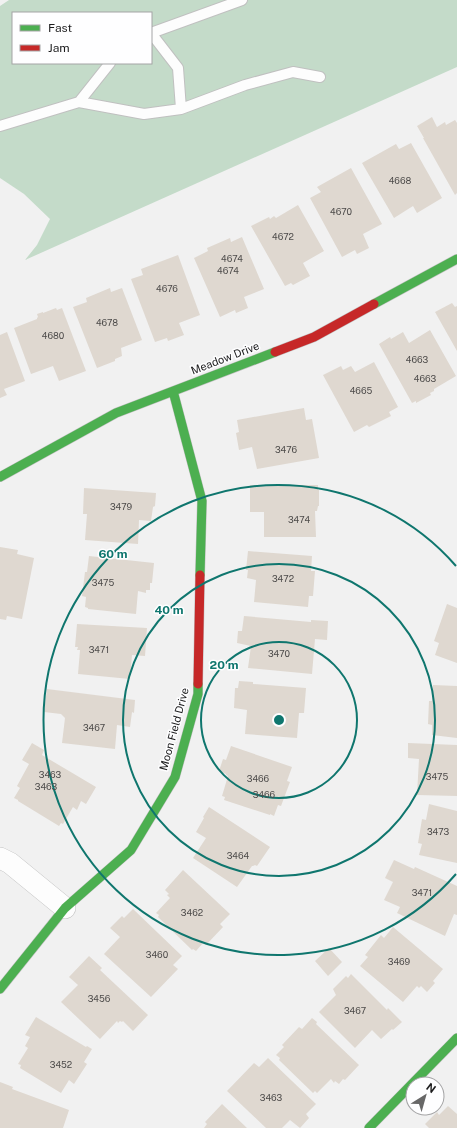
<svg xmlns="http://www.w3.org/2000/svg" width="457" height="1128" viewBox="0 0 457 1128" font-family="'Public Sans',sans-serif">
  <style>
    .green { fill: #c4dbc9; fill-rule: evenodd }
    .building { fill: #dfd8d0 }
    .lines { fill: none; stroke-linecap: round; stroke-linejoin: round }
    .lane-casing { stroke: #c0c0c0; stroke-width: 12 }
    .street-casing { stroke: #c0c0c0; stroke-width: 22 }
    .fast-casing { stroke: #c0c0c0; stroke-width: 10 }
    .jam-casing { stroke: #c0c0c0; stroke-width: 10 }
    .lane { stroke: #fdfdfd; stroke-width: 10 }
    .street { stroke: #fdfdfd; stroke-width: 21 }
    .fast { stroke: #4caf50; stroke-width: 9 }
    .jam { stroke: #c62828; stroke-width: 9 }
    .ring { fill: none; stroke: #0f766e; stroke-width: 2 }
    .labels { text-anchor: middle; stroke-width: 3; stroke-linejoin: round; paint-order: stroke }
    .number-label { font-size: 9px; fill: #4d4b4a }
    .street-label { font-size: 11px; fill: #1c1c1d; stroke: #fefeff }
    .centre { fill: #0f766e; stroke: #fefeff; stroke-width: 2 }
    .ring-label { font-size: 12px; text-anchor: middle; font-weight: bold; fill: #0f766e; stroke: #fefeff; stroke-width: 3; stroke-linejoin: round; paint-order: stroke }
  </style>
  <rect width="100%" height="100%" fill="#f1f1f1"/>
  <!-- green -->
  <path class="green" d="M 9,0 L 457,0 L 457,67 L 25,260 L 37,245 L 50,219 L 24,194 L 0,178 L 0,6 ZM 13,13 L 151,13 L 151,63 L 13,63 Z"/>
  <!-- building -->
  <path class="building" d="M 432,117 L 437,127 L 445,122 L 446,125 L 455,120 L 457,123 L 457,193 L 455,195 L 423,138 L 424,138 L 417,126 Z
    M 411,143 L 442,198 L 417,213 L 413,206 L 394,218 L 362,163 L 396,144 L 399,149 Z
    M 351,168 L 382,224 L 363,234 L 369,248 L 357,254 L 355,250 L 342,257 L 310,198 L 321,192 L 317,187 Z
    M 298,205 L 324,251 L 303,263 L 310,276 L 293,285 L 291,283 L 285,286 L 251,226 L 269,217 L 270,219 L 274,216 L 276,218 Z
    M 242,237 L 264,289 L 244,297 L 248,308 L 236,313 L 235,310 L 220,317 L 194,258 L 208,251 L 207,248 L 230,238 L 231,242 Z
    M 178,255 L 200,315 L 179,323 L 184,335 L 168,341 L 167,338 L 155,342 L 131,279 L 143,275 L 141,269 Z
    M 110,288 L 111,292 L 122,288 L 142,340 L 121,348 L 122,356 L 115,359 L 115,361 L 97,368 L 73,307 L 87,302 L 86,298 Z
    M 452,303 L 455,307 L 457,306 L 457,351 L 435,312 Z
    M 56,308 L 57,310 L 62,308 L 86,371 L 59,381 L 53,366 L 31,374 L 14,328 L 37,319 L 37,318 L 38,317 L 37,314 L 43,312 L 43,313 Z
    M 430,330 L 456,376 L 434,389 L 434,391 L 430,393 L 431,395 L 416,403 L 416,401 L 412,403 L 379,344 L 390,337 L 391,339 L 403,332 L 409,343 Z
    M 7,332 L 25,381 L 4,389 L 7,395 L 0,398 L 0,335 Z
    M 374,362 L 398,407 L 389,412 L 391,416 L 369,427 L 367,425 L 354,432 L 323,375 L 341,366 L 343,370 L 351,366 L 355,372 Z
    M 304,408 L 306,420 L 312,419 L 319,458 L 257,469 L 252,447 L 239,450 L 236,433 L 239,432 L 237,420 Z
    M 250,485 L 318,485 L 318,490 L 319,490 L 319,506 L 318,506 L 317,511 L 315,511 L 316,537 L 264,537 L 264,512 L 250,512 Z
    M 84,488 L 156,493 L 155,506 L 153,507 L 151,521 L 139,520 L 138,544 L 85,540 L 87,514 L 83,514 Z
    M 0,547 L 18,550 L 17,554 L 34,558 L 22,619 L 7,616 L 6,620 L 0,619 Z
    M 248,551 L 312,556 L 311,571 L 315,571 L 313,596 L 309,596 L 308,607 L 254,602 L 256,580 L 247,578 L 248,570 L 246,570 Z
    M 89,556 L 154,563 L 152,583 L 150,583 L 150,590 L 146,590 L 146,593 L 138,591 L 136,614 L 88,609 L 88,608 L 85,607 L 86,597 L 82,596 L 85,572 L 87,572 Z
    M 447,604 L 457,608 L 457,663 L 435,655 L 439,643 L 434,641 Z
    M 244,616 L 311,622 L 311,620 L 328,621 L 327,640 L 315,639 L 312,674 L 248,668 L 251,646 L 237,643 L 238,631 L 242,631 Z
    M 77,624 L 147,628 L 145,656 L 132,655 L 130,679 L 78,674 L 80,650 L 77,650 L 78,647 L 75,647 Z
    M 239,681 L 253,682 L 253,684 L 306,688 L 304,713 L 299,713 L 297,738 L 245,734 L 247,710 L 234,708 L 235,688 L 238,688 Z
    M 433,685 L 457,686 L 457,738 L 432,735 L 432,725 L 428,724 L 429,701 L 432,701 Z
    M 47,689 L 135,700 L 134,713 L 132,712 L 130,727 L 117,725 L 115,749 L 62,743 L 65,718 L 61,714 L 44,712 Z
    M 32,743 L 44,750 L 42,755 L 96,787 L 86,804 L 81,801 L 77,810 L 73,807 L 63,824 L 61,823 L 59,826 L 18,801 L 18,800 L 14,798 L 20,788 L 17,786 L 29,764 L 22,760 Z
    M 408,743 L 457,745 L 457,796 L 417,795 L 419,759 L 408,758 Z
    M 231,746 L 292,767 L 287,781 L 290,782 L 281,806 L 278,805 L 274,816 L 270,814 L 270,815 L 224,800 L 225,797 L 222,796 L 228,776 L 226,775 L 226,774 L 219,771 L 223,759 L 226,760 Z
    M 429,804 L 457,811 L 457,863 L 419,855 L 422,844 L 418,843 L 422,819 L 426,820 Z
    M 209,807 L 270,847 L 257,866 L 255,865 L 253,866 L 252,866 L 237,887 L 193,858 L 206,838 L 196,832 L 204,818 L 203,817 Z
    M 394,860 L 414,869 L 415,867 L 457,886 L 457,915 L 454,914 L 445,936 L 397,913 L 400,907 L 384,900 L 393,882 L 385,878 Z
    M 183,870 L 230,914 L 220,924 L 223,927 L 206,945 L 203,943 L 196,951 L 193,949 L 192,950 L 158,917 L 159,915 L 156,913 L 170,898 L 167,895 L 169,894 L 165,890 Z
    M 133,909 L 182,956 L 173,965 L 178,969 L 151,997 L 104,954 L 120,937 L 110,928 L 122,916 L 124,918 Z
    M 393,927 L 443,969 L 433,981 L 435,983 L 427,992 L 421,986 L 419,988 L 417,986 L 403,1002 L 360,966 L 368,957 L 365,955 L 381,935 L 384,938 Z
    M 329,948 L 342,962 L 328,976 L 315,961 Z
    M 89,956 L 102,968 L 100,970 L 148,1015 L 133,1031 L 123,1021 L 122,1022 L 120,1021 L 118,1023 L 117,1021 L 100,1039 L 61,1002 L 78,985 L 69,977 Z
    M 351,974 L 387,1010 L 388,1008 L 402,1022 L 393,1030 L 392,1029 L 381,1039 L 372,1030 L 355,1048 L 319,1012 L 336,995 L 333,989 L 346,976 L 348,978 Z
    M 36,1017 L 86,1047 L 87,1046 L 92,1049 L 84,1062 L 87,1064 L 74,1084 L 69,1080 L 61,1093 L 20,1068 L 21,1065 L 18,1064 L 28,1048 L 25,1046 L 30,1037 L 25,1035 Z
    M 312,1018 L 317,1022 L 316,1024 L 359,1065 L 345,1080 L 343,1079 L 339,1084 L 335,1081 L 334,1083 L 331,1079 L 317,1093 L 315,1091 L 313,1093 L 279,1060 L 280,1058 L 276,1055 L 284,1047 L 282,1045 L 299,1027 L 302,1029 Z
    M 268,1058 L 316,1104 L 306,1114 L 309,1118 L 300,1128 L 290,1120 L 282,1128 L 266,1128 L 227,1091 L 254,1063 L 259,1067 Z
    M 0,1082 L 13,1087 L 12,1089 L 69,1110 L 63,1128 L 0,1128 Z
    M 222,1104 L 247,1128 L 204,1128 L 207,1124 L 205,1122 Z
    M 448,1106 L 457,1114 L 457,1128 L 429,1128 L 425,1124 L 437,1112 L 439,1115 Z"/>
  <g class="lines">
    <!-- lane casing -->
    <g class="lane-casing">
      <path id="lane" d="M 151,33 L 242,0
        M 79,102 L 110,63
        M 181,109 L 245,85 L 293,72 L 320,77
        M 0,126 L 79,102 L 144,114 L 181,109 L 178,68 L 151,33"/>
    </g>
    <!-- street casing -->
    <g class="street-casing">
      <path id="street" d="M 0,858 L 10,863 L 65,908"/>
    </g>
    <!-- fast casing -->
    <g class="fast-casing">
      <path id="fast" d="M 374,304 L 457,259
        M 173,391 L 202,501 L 200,575
        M 0,477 L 116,413 L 275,352
        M 0,989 L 65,908 L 131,850 L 175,777 L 198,694 L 198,684
        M 369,1128 L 457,1038"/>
    </g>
    <!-- jam casing -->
    <g class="jam-casing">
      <path id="jam" d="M 275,352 L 314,337 L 374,304
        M 198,684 L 200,575"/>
    </g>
    <!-- lane -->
    <use href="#lane" class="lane"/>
    <!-- street -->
    <use href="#street" class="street"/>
    <!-- fast -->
    <use href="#fast" class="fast"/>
    <!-- jam -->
    <use href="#jam" class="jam"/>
  </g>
  <!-- distance rings -->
  <g class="ring">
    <circle cx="279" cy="720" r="78"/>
    <circle cx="279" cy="720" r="156"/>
    <path d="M456 874A235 235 0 1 1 456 566"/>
  </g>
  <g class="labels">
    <!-- number labels -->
    <g class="number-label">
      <text x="400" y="184">4668</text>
      <text x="341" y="215">4670</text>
      <text x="283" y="240">4672</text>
      <text x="232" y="262">4674</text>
      <text x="228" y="274">4674</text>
      <text x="167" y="292">4676</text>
      <text x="107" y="326">4678</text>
      <text x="53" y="339">4680</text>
      <text x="417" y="363">4663</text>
      <text x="425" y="382">4663</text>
      <text x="361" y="394">4665</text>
      <text x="286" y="453">3476</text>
      <text x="121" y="510">3479</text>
      <text x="299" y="523">3474</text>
      <text x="283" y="582">3472</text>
      <text x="103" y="586">3475</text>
      <text x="99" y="653">3471</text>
      <text x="279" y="657">3470</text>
      <text x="94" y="731">3467</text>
      <text x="50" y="778">3463</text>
      <text x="437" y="780">3475</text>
      <text x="258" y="782">3466</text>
      <text x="46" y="790">3463</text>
      <text x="264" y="798">3466</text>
      <text x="438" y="835">3473</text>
      <text x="238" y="859">3464</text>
      <text x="422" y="896">3471</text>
      <text x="192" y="916">3462</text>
      <text x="157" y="958">3460</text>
      <text x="399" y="965">3469</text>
      <text x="99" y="1002">3456</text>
      <text x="355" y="1014">3467</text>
      <text x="61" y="1068">3452</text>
      <text x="271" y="1101">3463</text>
    </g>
    <!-- street labels -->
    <g class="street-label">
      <text transform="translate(225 358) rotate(-21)" y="4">Meadow Drive</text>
      <text transform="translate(174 729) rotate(-75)" y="4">Moon Field Drive</text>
    </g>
  </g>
  <circle cx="279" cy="720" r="6" class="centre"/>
  <g class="ring-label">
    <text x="113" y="558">60 m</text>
    <text x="169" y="614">40 m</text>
    <text x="224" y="669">20 m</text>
  </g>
  <!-- legend -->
  <rect x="12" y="12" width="140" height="52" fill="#fefeff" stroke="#a4a4a5"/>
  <rect x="20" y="25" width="20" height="6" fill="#4caf50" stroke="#a4a4a5"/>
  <text x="48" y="32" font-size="12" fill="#1c1c1d">Fast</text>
  <rect x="20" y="45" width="20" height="6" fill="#c62828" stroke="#a4a4a5"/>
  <text x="48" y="52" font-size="12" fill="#1c1c1d">Jam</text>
  <!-- north arrow -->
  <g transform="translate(425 1096) rotate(37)"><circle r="19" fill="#fefeff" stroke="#a4a4a5"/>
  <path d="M0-3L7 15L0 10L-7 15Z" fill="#676767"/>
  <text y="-6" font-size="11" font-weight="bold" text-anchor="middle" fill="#1c1c1d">N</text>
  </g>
</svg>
